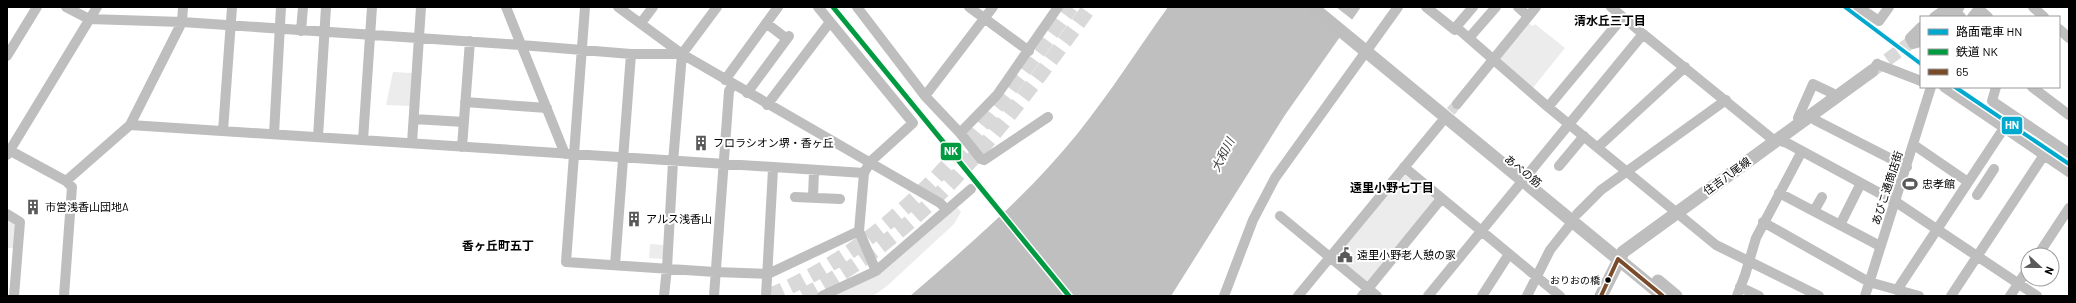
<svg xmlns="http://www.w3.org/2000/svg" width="2076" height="303" viewBox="0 0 2076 303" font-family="Barlow,'Noto Sans JP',sans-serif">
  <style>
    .green { fill: #ececec }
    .water { fill: #bfbfbf }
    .pier { fill: #fff }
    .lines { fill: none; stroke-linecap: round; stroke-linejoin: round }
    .minor-tunnel { stroke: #d9d9d9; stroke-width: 10; stroke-dasharray: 10 5; stroke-linecap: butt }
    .major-tunnel { stroke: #d9d9d9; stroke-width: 13; stroke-dasharray: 13 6; stroke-linecap: butt }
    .highway-tunnel { stroke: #d9d9d9; stroke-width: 15; stroke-dasharray: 15 8; stroke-linecap: butt }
    .minor { stroke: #bebebe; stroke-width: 10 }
    .major { stroke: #bebebe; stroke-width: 13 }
    .bus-1-casing { stroke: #fff; stroke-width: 7 }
    .bus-1 { stroke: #7a4b2a; stroke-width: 4 }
    .rail-1-casing { stroke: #fff; stroke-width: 8 }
    .rail-1 { stroke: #009a41; stroke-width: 5 }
    .tram-1-casing { stroke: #fff; stroke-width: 7 }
    .tram-1 { stroke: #00a9ce; stroke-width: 4 }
    .bus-dot { fill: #000; stroke: #fff; stroke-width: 1.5 }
    .labels { text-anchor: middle; stroke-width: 4; stroke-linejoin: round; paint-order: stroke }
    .bus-label { font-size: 10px; fill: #000; stroke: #fff; text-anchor: end }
    .poi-label { font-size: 11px; fill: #000; stroke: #fff; text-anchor: start }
    .street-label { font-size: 11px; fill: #000; stroke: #fff }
    .neighbourhood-label { font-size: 12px; font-weight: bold; fill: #000; stroke: #fff }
    .water-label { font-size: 12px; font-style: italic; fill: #444; stroke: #fff }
    .line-badge { stroke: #fff; stroke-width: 1.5 }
    .badge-label { font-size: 11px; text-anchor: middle; font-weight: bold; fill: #fff }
  </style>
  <rect width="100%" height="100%" fill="#fff"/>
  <!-- green -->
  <path class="green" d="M 1528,23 L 1533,26 L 1535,24 L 1565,48 L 1532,89 L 1500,64 L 1500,57 Z
    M 393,72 L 412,73 L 410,106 L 386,105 Z
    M 1405,175 L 1435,197 L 1435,201 L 1369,282 L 1365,282 L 1344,263 L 1353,253 L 1344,246 L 1401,176 Z
    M 956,206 L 961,212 L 954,224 L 887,286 L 873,296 L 833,296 Z
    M 7,219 L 16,226 L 15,248 L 7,248 Z
    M 650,244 L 664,245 L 663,259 L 649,258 Z"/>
  <!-- water -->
  <path class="water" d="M 1168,7 L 1361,7 L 1285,115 L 1171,296 L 910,296 C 968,246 1029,194 1078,133 C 1110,93 1138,49 1168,7 Z"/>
  <!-- pier -->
  <path class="pier" d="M 1304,7 L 1336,7 L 1354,21 L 1342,38 Z"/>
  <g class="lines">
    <!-- minor-tunnel -->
    <path class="minor-tunnel" d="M 1441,123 L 1457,104"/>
    <!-- major-tunnel -->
    <path class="major-tunnel" d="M 1872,71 L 1918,37"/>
    <!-- highway-tunnel -->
    <path class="highway-tunnel" d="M 769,296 C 909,236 984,125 1071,7
      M 803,296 C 934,226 1004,124 1090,7"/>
    <!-- minor -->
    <path class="minor" d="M 66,7 L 89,19 L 182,22 L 521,45 L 631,54 L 682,54
      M 506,7 L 565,154
      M 585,7 L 566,262 L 715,272 L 768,274 L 859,231 L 864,173 L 870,162 L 913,123 L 818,7
      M 618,7 L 682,54 L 940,203 L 947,210
      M 857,7 L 925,96 L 960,133 L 981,159 L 984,160 L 1048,117
      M 969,7 L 1029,51
      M 1426,7 L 1455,30 L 1456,27 L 1548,107 L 1716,245 L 1819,296
      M 1518,7 L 1528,16
      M 1611,7 L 1643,34
      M 1858,7 L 1879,21 L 1889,7
      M 2033,7 L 2044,17
      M 1979,9 L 1988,17
      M 1958,14 L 1961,17
      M 1934,17 L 1948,7
      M 1972,17 L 1980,7
      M 641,23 L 653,7
      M 766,23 L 787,39
      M 1456,27 L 1473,7
      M 1921,27 L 1910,38 L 1913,44 L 1921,42
      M 2059,29 L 2069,38
      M 301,31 L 303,7
      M 1469,38 L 1496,7
      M 7,56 L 37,7
      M 1876,66 L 1877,64 L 1921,81
      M 725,80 L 778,7
      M 1944,87 L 2069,172
      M 1996,87 L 1992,101 L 2069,153
      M 2032,87 L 2069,115
      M 747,93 L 789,36
      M 925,96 L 993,7
      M 465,102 L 547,108
      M 1457,104 L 1536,7
      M 767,105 L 830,22
      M 1548,107 L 1623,17
      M 1798,118 L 1813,84 L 1832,93
      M 414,119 L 464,122
      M 1815,120 L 1907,167
      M 130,125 L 864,173
      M 223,131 L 232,7
      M 960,133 L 997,95 L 1058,7
      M 274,134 L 281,7
      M 318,137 L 326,7
      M 363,140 L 372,7
      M 412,143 L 421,7
      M 1914,145 L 1968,182
      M 462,147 L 470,41
      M 1598,147 L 1685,67
      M 7,149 L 66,181
      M 7,155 L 97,7
      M 1559,166 L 1584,136
      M 1404,167 L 1560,296
      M 1779,193 L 1880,246
      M 1977,195 L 1994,169
      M 795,197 L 840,199
      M 813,197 L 814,171
      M 1814,211 L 1822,197
      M 7,214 L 20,222 L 14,296
      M 1577,214 L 1601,190 L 1726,100
      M 1280,216 L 1377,296
      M 1763,222 L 1869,282 L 1919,296
      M 1840,225 L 1861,183
      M 859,231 L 876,271
      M 2038,255 L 2069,208
      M 615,265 L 631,54
      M 1740,287 L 1759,296
      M 1897,290 L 2004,128
      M 64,296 L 72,187 L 66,181 L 130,125 L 182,22 L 183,7
      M 664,296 L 667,268 L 673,162 L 682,54 L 717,7
      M 714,296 L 729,91 L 733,84
      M 766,296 L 773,169
      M 822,296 L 876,271 L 971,189
      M 1224,296 L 1253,220 L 1275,178 L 1398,7
      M 1298,296 L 1440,124
      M 1362,296 L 1441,199
      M 1428,296 L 1643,34 L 1771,138 L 1787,143 L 1896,202 L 2037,296
      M 1482,296 L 1509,254
      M 1527,296 L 1550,250 L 1573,221
      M 1737,296 L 1745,275 L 1756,238 L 1802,151
      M 1865,296 L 1931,87
      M 1951,296 L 2044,155
      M 2010,296 L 2028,269"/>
    <!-- major -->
    <path class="major" d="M 1312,7 L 1663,296
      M 1945,17 L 1958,7
      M 1918,37 L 1921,35
      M 1658,281 L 1676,296
      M 1601,296 L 1623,252 L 1872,71"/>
    <!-- bus-1 casing -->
    <g class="bus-1-casing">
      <path id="bus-1" d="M 1601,296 L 1618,259 L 1663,296"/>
    </g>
    <!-- bus-1 -->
    <use href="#bus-1" class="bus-1"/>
    <!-- rail-1 casing -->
    <g class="rail-1-casing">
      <path id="rail-1" d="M 833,7 L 1069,296"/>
    </g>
    <!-- rail-1 -->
    <use href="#rail-1" class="rail-1"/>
    <!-- tram-1 casing -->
    <g class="tram-1-casing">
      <path id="tram-1" d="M 1845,7 L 1921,64
        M 1955,87 L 2069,164"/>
    </g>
    <!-- tram-1 -->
    <use href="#tram-1" class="tram-1"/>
  </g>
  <!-- icons -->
  <defs>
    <g id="building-bare" transform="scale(1.2)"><path d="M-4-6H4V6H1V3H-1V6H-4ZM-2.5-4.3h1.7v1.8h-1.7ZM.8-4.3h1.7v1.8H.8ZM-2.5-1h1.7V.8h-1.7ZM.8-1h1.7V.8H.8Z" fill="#595959" stroke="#fff" stroke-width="2.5" paint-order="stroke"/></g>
    <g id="stadium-bare" transform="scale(1.2)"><path d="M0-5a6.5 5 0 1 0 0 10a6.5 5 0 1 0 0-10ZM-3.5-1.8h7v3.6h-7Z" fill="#595959" stroke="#fff" stroke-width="2.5" paint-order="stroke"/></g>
    <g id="civic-bare" transform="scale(1.2)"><path d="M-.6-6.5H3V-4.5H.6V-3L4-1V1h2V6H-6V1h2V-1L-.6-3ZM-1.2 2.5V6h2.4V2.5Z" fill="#595959" stroke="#fff" stroke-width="2.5" paint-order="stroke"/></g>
  </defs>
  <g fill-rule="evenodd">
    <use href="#building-bare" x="701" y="143"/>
    <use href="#stadium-bare" x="1910" y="184"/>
    <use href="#building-bare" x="33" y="207"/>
    <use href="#building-bare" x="634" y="219"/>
    <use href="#civic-bare" x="1345" y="255"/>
  </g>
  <!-- markers -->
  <circle class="bus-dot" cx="1608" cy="280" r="3.5"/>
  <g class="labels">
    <!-- bus labels -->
    <g class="bus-label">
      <text x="1600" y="284">おりおの橋</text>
    </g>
    <!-- poi labels -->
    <g class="poi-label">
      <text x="713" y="147">フロラシオン堺・香ヶ丘</text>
      <text x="1922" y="188">忠孝館</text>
      <text x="45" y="211">市営浅香山団地A</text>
      <text x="646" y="223">アルス浅香山</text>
      <text x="1357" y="259">遠里小野老人憩の家</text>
    </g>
    <!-- street labels -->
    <g class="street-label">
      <text transform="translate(1523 171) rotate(39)" y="4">あべの筋</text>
      <text transform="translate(1727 176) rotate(-36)" y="4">住吉八尾線</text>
      <text transform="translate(1887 188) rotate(-72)" y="4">あびこ通商店街</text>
    </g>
    <!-- neighbourhood labels -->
    <g class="neighbourhood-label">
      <text x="1610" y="25">清水丘三丁目</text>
      <text x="1392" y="192">遠里小野七丁目</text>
      <text x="498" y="250">香ヶ丘町五丁</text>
    </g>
    <!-- water labels -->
    <g class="water-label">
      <text transform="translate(1223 155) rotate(-63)" y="4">大和川</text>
    </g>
  </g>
  <g class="line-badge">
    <rect x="2001" y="116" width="22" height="19" rx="4" fill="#00a9ce"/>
    <rect x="940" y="142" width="22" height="19" rx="4" fill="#009a41"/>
  </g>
  <g class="badge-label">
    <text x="2012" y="129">HN</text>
    <text x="951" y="155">NK</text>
  </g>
  <!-- border -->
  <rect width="2076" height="303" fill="none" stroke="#000000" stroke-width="16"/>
  <!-- legend -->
  <rect x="1920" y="16" width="140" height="72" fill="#ffffff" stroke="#999999"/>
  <rect x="1928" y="29" width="20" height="6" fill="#00a9ce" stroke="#999999"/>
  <text x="1956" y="36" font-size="12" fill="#000000">路面電車 HN</text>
  <rect x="1928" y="49" width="20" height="6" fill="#009a41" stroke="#999999"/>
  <text x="1956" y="56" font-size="12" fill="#000000">鉄道 NK</text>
  <rect x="1928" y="69" width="20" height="6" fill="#7a4b2a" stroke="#999999"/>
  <text x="1956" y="76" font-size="12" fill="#000000">65</text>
  <!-- north arrow -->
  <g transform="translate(2040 267) rotate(112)"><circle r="19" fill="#ffffff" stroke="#999999"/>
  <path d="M0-3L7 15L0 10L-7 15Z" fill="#595959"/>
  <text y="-6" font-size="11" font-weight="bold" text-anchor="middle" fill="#000000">N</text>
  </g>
</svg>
